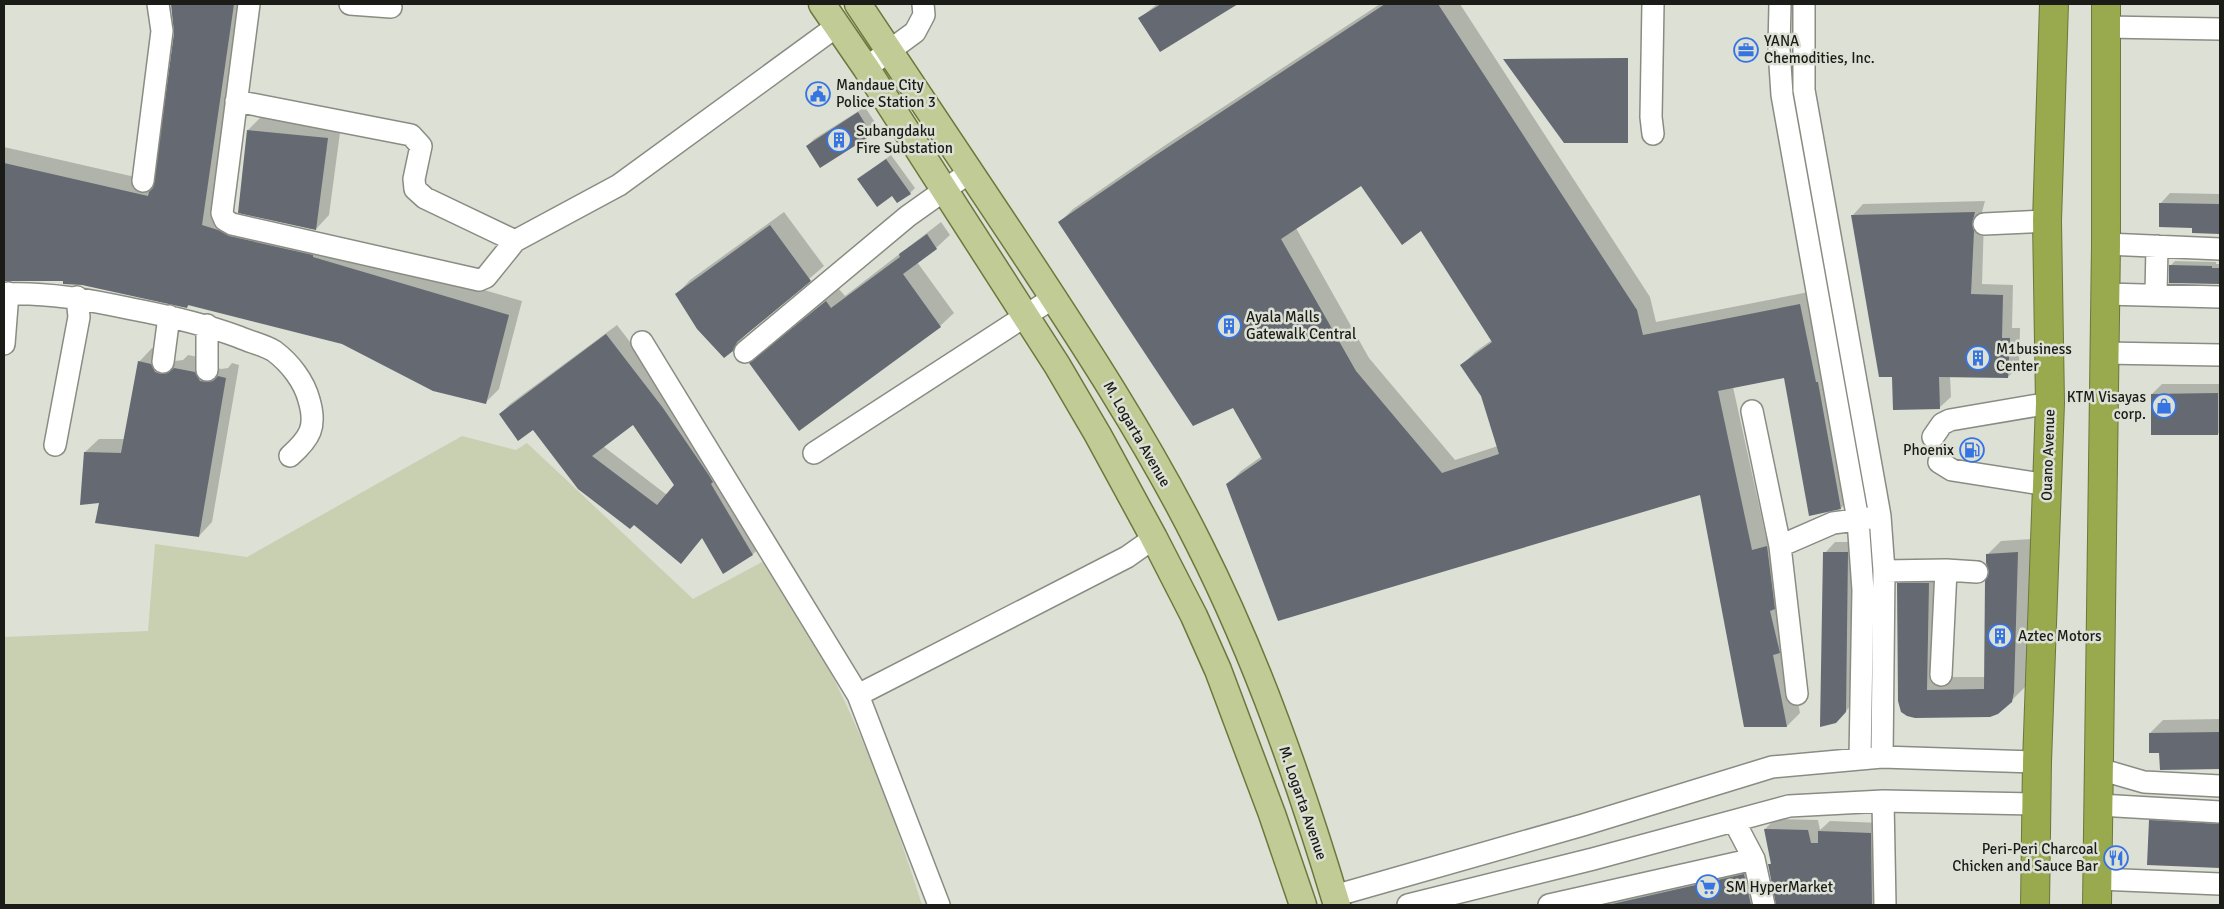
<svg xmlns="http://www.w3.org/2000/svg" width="2224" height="909" viewBox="0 0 2224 909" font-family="Signika,sans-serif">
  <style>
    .green { fill: #c9d0b1 }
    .shadow { fill: #0003; fill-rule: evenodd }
    .building { fill: #646972; fill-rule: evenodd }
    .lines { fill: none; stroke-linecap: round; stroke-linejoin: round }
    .minor-casing { stroke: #898c82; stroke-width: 24 }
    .major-casing { stroke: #6c783b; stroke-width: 29 }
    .highway-casing { stroke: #6c783b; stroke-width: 30 }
    .minor { stroke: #fff; stroke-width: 21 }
    .major { stroke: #c1cb95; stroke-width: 26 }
    .highway { stroke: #98a94e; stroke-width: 28 }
    .labels { text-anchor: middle; stroke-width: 5; stroke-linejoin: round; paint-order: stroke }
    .poi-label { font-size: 15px; fill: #1b1c18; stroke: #dde0d5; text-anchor: start }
    .street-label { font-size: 15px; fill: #1b1c18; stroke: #dde0d5 }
  </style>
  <rect width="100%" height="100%" fill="#dde0d5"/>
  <!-- green -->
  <path class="green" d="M 462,436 L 516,450 L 527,443 L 693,599 L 764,561 C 784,593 806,625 823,658 C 865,737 895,820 922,905 L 4,905 L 4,637 L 148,631 L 155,544 L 247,557 Z"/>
  <!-- shadow -->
  <path class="shadow" d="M 172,4 L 245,4 L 215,212 L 522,301 L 499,389 L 485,403 L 342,343 L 190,304 L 187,307 L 65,280 L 4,281 L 4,147 L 157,182 L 176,33 Z
    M 1157,4 L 1235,4 L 1160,51 L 1140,18 Z
    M 1380,4 L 1460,4 L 1650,297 L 1656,322 L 1814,291 L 1854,495 L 1841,508 L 1785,377 L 1733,387 L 1766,537 L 1780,533 L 1787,644 L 1800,713 L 1787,726 L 1745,726 L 1701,494 L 1227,485 L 1241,471 L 1262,456 L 1233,407 L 1060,222 L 1073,209 L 1164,146 ZM 1361,184 L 1421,229 L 1492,340 L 1475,352 L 1462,365 L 1482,396 L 1498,446 L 1455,460 L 1369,358 L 1296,228 Z
    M 865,107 L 878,127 L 872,134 L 820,166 L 807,146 L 814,139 Z
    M 261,117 L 341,125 L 329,215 L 316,229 L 248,130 Z
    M 891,155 L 915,188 L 910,193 L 893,195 L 859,179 Z
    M 2170,193 L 2220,194 L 2220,232 L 2193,232 L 2193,226 L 2160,204 Z
    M 1985,201 L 1982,212 L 1984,220 L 1982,284 L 2013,285 L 2012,328 L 2020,328 L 2019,366 L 2008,377 L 1950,376 L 1951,397 L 1940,407 L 1893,376 L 1853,215 L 1863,204 Z
    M 784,212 L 824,266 L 749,331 L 732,350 L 677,294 L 690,280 Z
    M 941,222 L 950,235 L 936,248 L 917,262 L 954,313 L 940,326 L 799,430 L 751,364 L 764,350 L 839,289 L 845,296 Z
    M 2175,261 L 2216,262 L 2216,264 L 2220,264 L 2220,282 L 2170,282 L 2170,266 Z
    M 617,325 L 673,398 L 763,544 L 753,554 L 723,572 L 703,537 L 681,562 L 534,428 L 500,414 L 510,404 ZM 633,423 L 675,485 L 667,495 L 603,446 Z
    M 152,348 L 164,351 L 168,358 L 175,361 L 183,360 L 188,355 L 208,359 L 214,367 L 221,369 L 228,368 L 232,363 L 239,365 L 212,522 L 199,536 L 100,501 L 85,452 L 99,439 L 125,439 L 139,362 Z
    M 2162,384 L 2220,384 L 2220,431 L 2218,434 L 2152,394 Z
    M 2031,539 L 2027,678 L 2025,687 L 2011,701 L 1902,711 L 1899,584 L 1912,570 L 1942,570 L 1940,677 L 1985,677 L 1991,572 L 1987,555 L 2001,541 Z
    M 1835,542 L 1857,542 L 1855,700 L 1846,711 L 1825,553 Z
    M 2220,719 L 2220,768 L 2161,769 L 2161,751 L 2150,733 L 2163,720 Z
    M 2164,807 L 2220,811 L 2220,867 L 2148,864 L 2150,821 Z
    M 1775,819 L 1818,820 L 1820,830 L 1830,821 L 1881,823 L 1885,905 L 1777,905 L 1769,865 L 1772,862 L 1765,829 Z
    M 1755,864 L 1768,905 L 1572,905 Z"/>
  <!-- building -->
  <path class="building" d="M 171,4 L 234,4 L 202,225 L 218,230 L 229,236 L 313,255 L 313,257 L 509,315 L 486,404 L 433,391 L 342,344 L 188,305 L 187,308 L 82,285 L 63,284 L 63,281 L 4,281 L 4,163 L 148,196 L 149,192 L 153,188 L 174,33 Z
    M 1161,4 L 1238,4 L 1160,52 L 1138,18 Z
    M 1385,4 L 1438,4 L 1637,310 L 1643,335 L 1800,304 L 1816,382 L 1818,382 L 1841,509 L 1809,516 L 1784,378 L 1718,391 L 1752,550 L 1767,546 L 1775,609 L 1770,611 L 1780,653 L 1773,655 L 1787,727 L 1744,727 L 1700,495 L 1278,621 L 1226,484 L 1262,459 L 1233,408 L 1193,426 L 1058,222 L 1150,159 ZM 1361,186 L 1402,245 L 1421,231 L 1492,342 L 1460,365 L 1481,396 L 1499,454 L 1442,473 L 1356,371 L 1281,239 Z
    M 1628,58 L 1628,143 L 1564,143 L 1503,59 Z
    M 858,112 L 872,135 L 820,168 L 806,146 Z
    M 247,130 L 328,138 L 316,230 L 238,213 Z
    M 886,159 L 911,194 L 897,203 L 892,196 L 877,207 L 857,179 Z
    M 2159,203 L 2220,204 L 2220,234 L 2192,233 L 2192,228 L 2159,227 Z
    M 1975,212 L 1972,224 L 1974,231 L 1971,294 L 2003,295 L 2002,338 L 2010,338 L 2008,378 L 1939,377 L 1940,409 L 1893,410 L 1892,377 L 1879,377 L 1851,215 Z
    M 770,225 L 811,281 L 737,342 L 733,351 L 724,358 L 697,329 L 675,294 Z
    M 927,234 L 937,249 L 903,274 L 941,327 L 799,431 L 749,363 L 826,301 L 831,308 L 900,257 L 899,254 Z
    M 2169,265 L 2212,266 L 2212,268 L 2220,268 L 2220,284 L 2169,283 Z
    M 606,334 L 663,408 L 708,474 L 713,482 L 711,484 L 753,555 L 723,574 L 702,538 L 681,564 L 634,525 L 630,529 L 578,489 L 533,430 L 518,441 L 499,414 ZM 633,425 L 674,485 L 657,505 L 592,456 Z
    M 138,361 L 151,364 L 155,372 L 161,374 L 168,373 L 174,368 L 195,372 L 200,381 L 207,382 L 213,381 L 218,376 L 226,378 L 199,537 L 95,523 L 99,503 L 80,505 L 84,452 L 121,453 Z
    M 2218,393 L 2218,435 L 2151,435 L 2151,394 Z
    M 1823,552 L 1848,552 L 1846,712 L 1836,723 L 1820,727 Z
    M 2018,552 L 2014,692 L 2012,702 L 1998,714 L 1990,717 L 1915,718 L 1907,716 L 1901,712 L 1898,701 L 1897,583 L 1929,583 L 1927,690 L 1984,689 L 1985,581 L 1989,572 L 1986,563 L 1986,554 Z
    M 2220,732 L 2220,769 L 2160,770 L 2159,753 L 2149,753 L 2149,733 Z
    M 2149,820 L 2220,824 L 2220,868 L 2147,865 Z
    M 1764,829 L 1808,830 L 1811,843 L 1818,843 L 1818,831 L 1871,833 L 1872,905 L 1776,905 L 1768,864 L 1771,864 Z
    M 1744,874 L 1751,905 L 1608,905 Z"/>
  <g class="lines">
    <!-- minor casing -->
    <g class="minor-casing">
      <path id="minor" d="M 249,4 L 222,213 L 225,220 L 232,224 L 479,280 L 486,277 L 515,241 L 619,185 L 837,26
        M 350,4 L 391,7
        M 1780,4 L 1779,49 L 1782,95 L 1858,520 L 1863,590 L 1860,758
        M 1804,4 L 1804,90 L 1880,516 L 1884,571 L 1882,757
        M 2106,27 L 2220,29
        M 866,68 L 915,32 L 924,15 L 923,4
        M 236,101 L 411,135 L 421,146 L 414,179 L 415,189 L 425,198 L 515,241
        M 1653,134 L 1651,117 L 1653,4
        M 143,181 L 162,31 L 158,4
        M 1984,224 L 2047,221
        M 2106,244 L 2220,249
        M 4,294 C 47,292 90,300 132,309 C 169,316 204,324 239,337 C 250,342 264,345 274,351 C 290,363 304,381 309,400 C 317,427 310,438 290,456
        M 2105,294 L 2220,297
        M 2156,295 L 2157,246
        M 642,342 L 858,695 L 939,905
        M 4,344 L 8,293
        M 745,352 L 908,216 L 970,172
        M 2104,353 L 2220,355
        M 163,362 L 169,316
        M 207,370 L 207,325
        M 1752,411 L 1780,546 L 1797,694
        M 1933,437 L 1942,424 L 1950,420 L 2050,403
        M 55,445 L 79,317 L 77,297
        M 814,453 L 1053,298
        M 1939,462 L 1952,470 L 2047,485
        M 1780,546 L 1833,523 L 1870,518
        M 1884,571 L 1946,570 L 1977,572
        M 1941,675 L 1946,570
        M 858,695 L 1127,557 L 1154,538
        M 2099,769 L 2144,782 L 2220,786
        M 1883,801 L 1885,905
        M 2099,805 L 2220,812
        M 1734,821 L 1754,859 L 1764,905
        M 2098,879 L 2220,884
        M 1334,896 L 1583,825 L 1772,767 L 1882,757 L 2037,762
        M 1408,905 L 1593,859 L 1789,806 L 1883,801 L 2036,804
        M 1549,905 L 1754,859"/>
    </g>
    <!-- major casing -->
    <g class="major-casing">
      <path id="major" d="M 822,4 L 866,68 L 1057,365 L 1098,435 L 1154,538 L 1194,616 L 1218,670 L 1272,814 L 1303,905
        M 858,4 C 911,84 964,164 1018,244 C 1082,341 1147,440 1199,544 C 1257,659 1300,782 1337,905"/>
    </g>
    <!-- highway casing -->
    <g class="highway-casing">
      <path id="highway" d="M 2035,905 L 2037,762 L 2050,403 L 2047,221 L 2054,4
        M 2097,905 L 2106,244 L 2106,4"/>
    </g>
    <!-- minor -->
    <use href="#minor" class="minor"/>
    <!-- major -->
    <use href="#major" class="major"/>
    <!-- highway -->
    <use href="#highway" class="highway"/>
  </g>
  <!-- icons -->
  <defs>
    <g id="office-ring" transform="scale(1.25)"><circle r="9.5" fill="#dde0d5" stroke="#3574e2" stroke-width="1.5"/><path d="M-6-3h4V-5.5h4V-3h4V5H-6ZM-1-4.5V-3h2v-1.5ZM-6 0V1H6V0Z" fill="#3574e2"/></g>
    <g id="civic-ring" transform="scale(1.25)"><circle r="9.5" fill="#dde0d5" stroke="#3574e2" stroke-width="1.5"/><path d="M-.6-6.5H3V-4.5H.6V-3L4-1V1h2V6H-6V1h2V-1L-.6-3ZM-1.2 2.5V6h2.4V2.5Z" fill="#3574e2"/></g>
    <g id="building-ring" transform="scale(1.25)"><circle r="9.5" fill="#dde0d5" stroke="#3574e2" stroke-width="1.5"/><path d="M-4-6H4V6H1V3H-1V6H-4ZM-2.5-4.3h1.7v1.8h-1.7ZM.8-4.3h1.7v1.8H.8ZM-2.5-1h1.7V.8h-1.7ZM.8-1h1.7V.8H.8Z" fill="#3574e2"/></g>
    <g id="shop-ring" transform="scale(1.25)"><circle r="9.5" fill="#dde0d5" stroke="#3574e2" stroke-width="1.5"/><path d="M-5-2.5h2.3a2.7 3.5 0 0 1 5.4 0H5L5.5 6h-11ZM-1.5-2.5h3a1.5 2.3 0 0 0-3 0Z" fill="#3574e2"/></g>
    <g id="fuel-ring" transform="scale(1.25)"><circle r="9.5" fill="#dde0d5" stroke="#3574e2" stroke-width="1.5"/><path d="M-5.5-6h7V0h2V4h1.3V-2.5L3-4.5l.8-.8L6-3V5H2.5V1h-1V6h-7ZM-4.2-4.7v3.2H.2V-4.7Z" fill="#3574e2"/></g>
    <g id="restaurant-ring" transform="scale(1.25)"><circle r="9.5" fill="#dde0d5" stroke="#3574e2" stroke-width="1.5"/><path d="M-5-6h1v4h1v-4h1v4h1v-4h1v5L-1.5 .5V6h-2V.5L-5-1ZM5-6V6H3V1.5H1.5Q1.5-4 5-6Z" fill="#3574e2"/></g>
    <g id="supermarket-ring" transform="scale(1.25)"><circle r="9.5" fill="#dde0d5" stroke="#3574e2" stroke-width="1.5"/><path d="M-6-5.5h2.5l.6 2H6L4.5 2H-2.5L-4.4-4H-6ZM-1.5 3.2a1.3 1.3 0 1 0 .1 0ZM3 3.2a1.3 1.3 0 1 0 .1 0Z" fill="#3574e2"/></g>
  </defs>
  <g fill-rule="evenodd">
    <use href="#office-ring" x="1746" y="50"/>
    <use href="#civic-ring" x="818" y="94"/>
    <use href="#building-ring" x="839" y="140"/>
    <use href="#building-ring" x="1229" y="326"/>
    <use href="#building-ring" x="1978" y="358"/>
    <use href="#shop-ring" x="2164" y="406"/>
    <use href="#fuel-ring" x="1972" y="450"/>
    <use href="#building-ring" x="2000" y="636"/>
    <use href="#restaurant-ring" x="2116" y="858"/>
    <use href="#supermarket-ring" x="1708" y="887"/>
  </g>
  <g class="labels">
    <!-- poi labels -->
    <g class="poi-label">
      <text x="1764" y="46">YANA<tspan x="1764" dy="17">Chemodities, Inc.</tspan></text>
      <text x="836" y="90">Mandaue City<tspan x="836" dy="17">Police Station 3</tspan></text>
      <text x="856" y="136">Subangdaku<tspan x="856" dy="17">Fire Substation</tspan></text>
      <text x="1246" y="322">Ayala Malls<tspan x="1246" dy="17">Gatewalk Central</tspan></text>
      <text x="1996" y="354">M1business<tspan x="1996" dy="17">Center</tspan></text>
      <text x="2146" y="402" text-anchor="end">KTM Visayas<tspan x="2146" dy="17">corp.</tspan></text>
      <text x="1954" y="455" text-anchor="end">Phoenix</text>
      <text x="2018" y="641">Aztec Motors</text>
      <text x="2098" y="854" text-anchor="end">Peri-Peri Charcoal<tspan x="2098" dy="17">Chicken and Sauce Bar</tspan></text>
      <text x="1726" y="892">SM HyperMarket</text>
    </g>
    <!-- street labels -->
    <g class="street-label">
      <text transform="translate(1137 434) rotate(60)" y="5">M. Logarta Avenue</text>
      <text transform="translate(2048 455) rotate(-88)" y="5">Ouano Avenue</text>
      <text transform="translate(1303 803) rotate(71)" y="5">M. Logarta Avenue</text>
    </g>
  </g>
  <!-- border -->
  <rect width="2224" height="909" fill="none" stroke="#1b1c18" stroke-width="10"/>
</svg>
